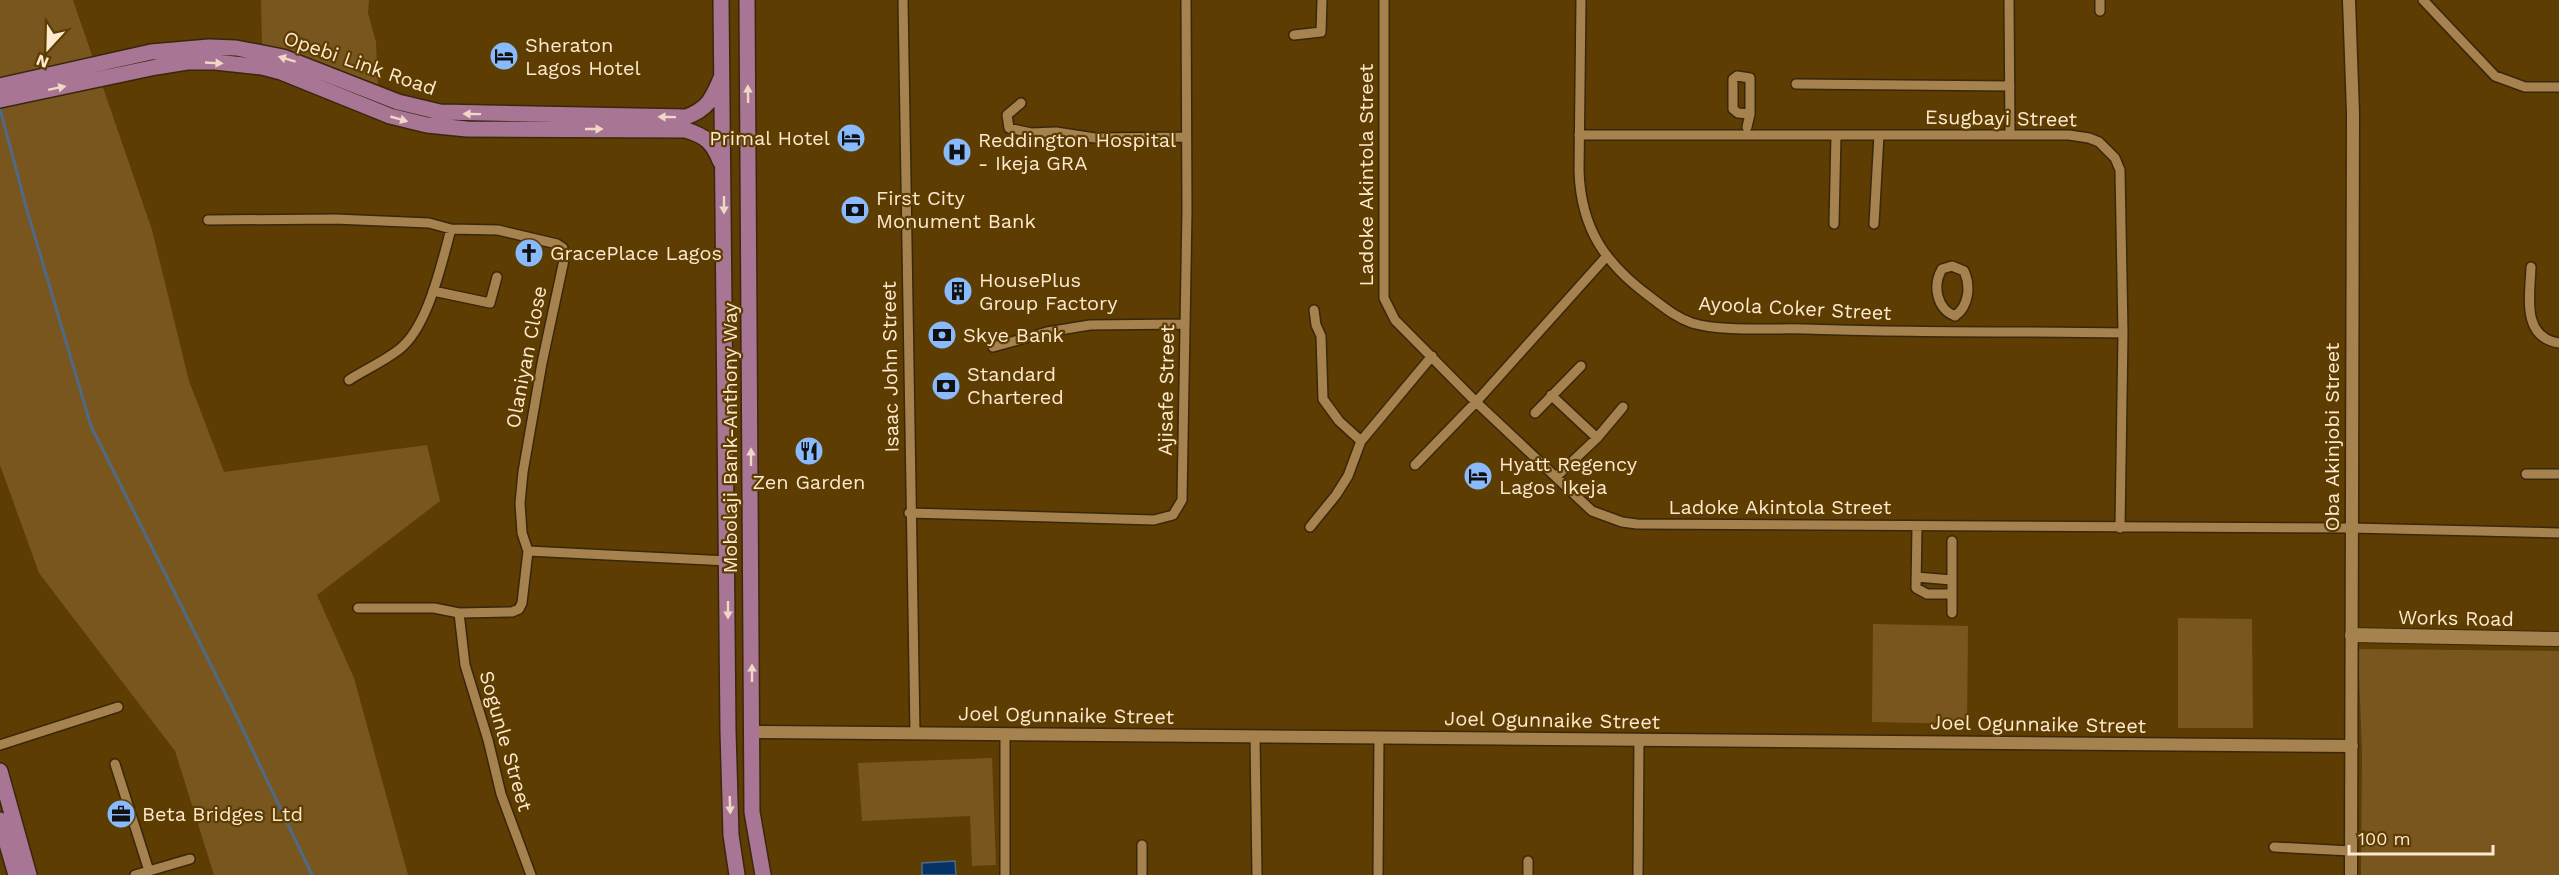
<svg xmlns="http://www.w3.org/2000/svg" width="2559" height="875" viewBox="0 0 2559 875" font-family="'Work Sans',sans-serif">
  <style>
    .green { fill: #79561e }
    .water { fill: #053366; stroke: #4f6a86; stroke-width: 1.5 }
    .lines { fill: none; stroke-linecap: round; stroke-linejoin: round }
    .stream { stroke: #4f6a86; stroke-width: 3 }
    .minor-casing { stroke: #39270c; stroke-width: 12 }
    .tertiary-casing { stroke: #39270c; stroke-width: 15 }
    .secondary-casing { stroke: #39270c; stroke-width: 16 }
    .primary-casing { stroke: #39270c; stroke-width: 18 }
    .minor { stroke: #a6824f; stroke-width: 9 }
    .tertiary { stroke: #a6824f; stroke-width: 12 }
    .secondary { stroke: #a6824f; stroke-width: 14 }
    .primary { stroke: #a87595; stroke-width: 15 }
    .oneway { fill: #efd8c6 }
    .labels { text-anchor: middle; stroke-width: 4.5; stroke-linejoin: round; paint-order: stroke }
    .poi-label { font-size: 20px; fill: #fce9cf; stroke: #5d3d01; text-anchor: start }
    .street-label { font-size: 20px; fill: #fce9cf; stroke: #5d3d01 }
  </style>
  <rect width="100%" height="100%" fill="#5d3d01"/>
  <!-- green -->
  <path class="green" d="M 0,0 L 73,0 L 152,230 L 189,381 L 224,472 L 427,445 L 440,501 L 317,595 L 354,678 L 408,875 L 214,875 L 175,751 L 39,573 L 0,465 Z
    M 261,0 L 369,0 L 368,13 L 376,42 L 378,87 L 321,62 L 262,44 Z
    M 2178,618 L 2252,619 L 2253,728 L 2178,728 Z
    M 1873,624 L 1968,626 L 1967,724 L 1872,722 Z
    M 2358,649 L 2559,651 L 2559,875 L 2361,875 L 2362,751 Z
    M 992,758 L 996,865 L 972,866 L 970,816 L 862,821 L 858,763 Z"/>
  <!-- water -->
  <path class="water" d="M 955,861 L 956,875 L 922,875 L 922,863 Z"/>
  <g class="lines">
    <!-- stream -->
    <path class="stream" d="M 0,109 L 27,210 L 91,426 L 236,715 L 312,875"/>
    <!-- minor casing -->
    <g class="minor-casing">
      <path id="minor" d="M 903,0 L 915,733
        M 1384,0 L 1384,298 L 1395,320 L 1476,402 L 1592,511 L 1622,522 L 1637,524 L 2351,528 L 2559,533
        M 1581,0 L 1579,171 C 1581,230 1606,265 1653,299 C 1665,308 1677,318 1692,323 C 1722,332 1772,328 1805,329 C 1911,333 2017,331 2123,333
        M 2009,0 L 2010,133
        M 2423,0 L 2495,76 L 2525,87 L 2559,87
        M 2100,11 L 2100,0
        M 1294,35 L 1321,32 L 1322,0
        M 1796,84 L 2010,86
        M 1021,103 L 1007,115 L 1009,128 L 1031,133 L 1056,132 L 1095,138 L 1186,137
        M 1747,127 L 1750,114 L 1750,78 L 1737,76 L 1733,79 L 1733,109 L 1738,113 L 1750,114
        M 1579,135 L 2069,135 L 2089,138 L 2099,142 L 2115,158 L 2120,170 L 2123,333 L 2120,528
        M 208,220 L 335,219 L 429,223 L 451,229 L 498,230 L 557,244 L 563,248 L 564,260 L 542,363 L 523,472 L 520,503 L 522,533 L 528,551 L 522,603 L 519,609 L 512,612 L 459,613 L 434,608 L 358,608
        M 1834,224 L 1836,135
        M 1874,224 L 1879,135
        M 1952,266 L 1964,271 C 1971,286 1969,306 1955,316 C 1937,309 1932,286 1942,269 Z
        M 2531,267 C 2530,296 2521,337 2559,343
        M 433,291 L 490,303 L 497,277
        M 1314,310 L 1316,325 L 1321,336 L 1323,399 L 1339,421 L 1361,441
        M 993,347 L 1047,332 L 1090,325 L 1185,324
        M 349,380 C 364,370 393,357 404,345 C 429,321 442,262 451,229
        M 1551,395 L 1597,438
        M 1535,413 L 1581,366
        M 1415,465 L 1476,402 L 1606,257
        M 2526,474 L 2559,474
        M 1556,477 L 1597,438 L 1623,407
        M 909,513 L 1154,520 L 1173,515 L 1182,500 L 1187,211 L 1186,0
        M 1917,526 L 1916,588 L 1927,594 L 1952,594
        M 1310,527 L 1336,495 L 1348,476 L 1361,441 L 1432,356
        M 528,551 L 728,561
        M 1916,577 L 1952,580
        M 459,613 L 465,665 L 488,740 L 501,794 L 531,875
        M 1952,613 L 1952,541
        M 1005,734 L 1005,875
        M 1255,736 L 1257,875
        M 0,745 L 118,707
        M 115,764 L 149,871
        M 2274,847 L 2351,851
        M 1528,861 L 1528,875
        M 135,875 L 190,859
        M 1142,875 L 1142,845
        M 1378,875 L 1379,737
        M 1638,875 L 1639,740"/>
    </g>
    <!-- tertiary casing -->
    <g class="tertiary-casing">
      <path id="tertiary" d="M 2349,0 L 2353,113 L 2351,875
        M 753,732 L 2352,746"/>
    </g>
    <!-- secondary casing -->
    <g class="secondary-casing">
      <path id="secondary" d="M 2352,635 L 2559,639"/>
    </g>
    <!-- primary casing -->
    <g class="primary-casing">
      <path id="primary" d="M 721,0 L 728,731 L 731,835 L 737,875
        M 747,0 L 752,812 L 763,875
        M 0,86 L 151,52 L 209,47 L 236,48 L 283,57 L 398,102 L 440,112 L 686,117 C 708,109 712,99 721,78
        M 0,100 L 156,67 L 187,62 L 215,62 L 262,67 L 281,72 L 390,116 L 427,125 L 467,129 L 686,130 C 705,136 713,142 720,161
        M 0,771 L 29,875
        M 0,820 L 16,875"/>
    </g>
    <!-- minor -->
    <use href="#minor" class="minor"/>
    <!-- tertiary -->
    <use href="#tertiary" class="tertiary"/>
    <!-- secondary -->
    <use href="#secondary" class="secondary"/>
    <!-- primary -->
    <use href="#primary" class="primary"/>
  </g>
  <!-- one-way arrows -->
  <defs><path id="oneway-solid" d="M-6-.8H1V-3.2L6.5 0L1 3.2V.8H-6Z" transform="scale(1.5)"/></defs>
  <g class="oneway">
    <use href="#oneway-solid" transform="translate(287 59) rotate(-163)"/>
    <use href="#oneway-solid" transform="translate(214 63) rotate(3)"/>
    <use href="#oneway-solid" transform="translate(57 88) rotate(-12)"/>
    <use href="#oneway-solid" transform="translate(748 94) rotate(-91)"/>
    <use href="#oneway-solid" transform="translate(472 114) rotate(-179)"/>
    <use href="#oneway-solid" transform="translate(667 117) rotate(-179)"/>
    <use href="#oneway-solid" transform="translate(399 119) rotate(16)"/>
    <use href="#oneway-solid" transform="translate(594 129)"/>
    <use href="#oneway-solid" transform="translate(724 205) rotate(90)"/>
    <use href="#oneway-solid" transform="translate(751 457) rotate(-90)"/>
    <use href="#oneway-solid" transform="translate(728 610) rotate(90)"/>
    <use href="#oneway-solid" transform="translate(752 673) rotate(-90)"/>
    <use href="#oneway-solid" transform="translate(730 805) rotate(88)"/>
  </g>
  <!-- icons -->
  <defs>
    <g id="hotel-disc" transform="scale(1.5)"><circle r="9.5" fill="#88bafc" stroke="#5d3d01"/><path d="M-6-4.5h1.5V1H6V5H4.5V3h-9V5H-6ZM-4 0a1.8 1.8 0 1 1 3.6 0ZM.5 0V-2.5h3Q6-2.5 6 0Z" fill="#111"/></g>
    <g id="hospital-disc" transform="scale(1.5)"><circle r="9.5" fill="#88bafc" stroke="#5d3d01"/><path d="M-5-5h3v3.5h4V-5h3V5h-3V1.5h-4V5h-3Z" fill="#111"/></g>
    <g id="bank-disc" transform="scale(1.5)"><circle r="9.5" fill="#88bafc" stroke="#5d3d01"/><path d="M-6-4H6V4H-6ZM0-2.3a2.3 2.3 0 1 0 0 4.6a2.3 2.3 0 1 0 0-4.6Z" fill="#111"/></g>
    <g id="church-disc" transform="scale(1.5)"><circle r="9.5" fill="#88bafc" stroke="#5d3d01"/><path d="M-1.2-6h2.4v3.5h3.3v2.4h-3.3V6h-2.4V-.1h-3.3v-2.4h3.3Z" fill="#111"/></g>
    <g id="building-disc" transform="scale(1.5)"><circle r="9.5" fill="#88bafc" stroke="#5d3d01"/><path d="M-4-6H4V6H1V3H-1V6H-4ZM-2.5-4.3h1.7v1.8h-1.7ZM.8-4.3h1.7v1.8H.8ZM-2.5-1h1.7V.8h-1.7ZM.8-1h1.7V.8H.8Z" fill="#111"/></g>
    <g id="restaurant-disc" transform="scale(1.5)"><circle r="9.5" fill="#88bafc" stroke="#5d3d01"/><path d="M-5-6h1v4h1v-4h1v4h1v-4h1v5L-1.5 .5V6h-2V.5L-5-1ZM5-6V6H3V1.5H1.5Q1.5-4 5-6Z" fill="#111"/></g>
    <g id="office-disc" transform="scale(1.5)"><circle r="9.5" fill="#88bafc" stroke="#5d3d01"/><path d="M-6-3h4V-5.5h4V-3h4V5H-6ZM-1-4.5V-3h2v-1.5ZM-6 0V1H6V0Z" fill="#111"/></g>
  </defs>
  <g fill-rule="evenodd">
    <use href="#hotel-disc" x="504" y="56"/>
    <use href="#hotel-disc" x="851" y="138"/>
    <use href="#hospital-disc" x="957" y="152"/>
    <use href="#bank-disc" x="855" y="210"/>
    <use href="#church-disc" x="529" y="253"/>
    <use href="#building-disc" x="958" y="291"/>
    <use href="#bank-disc" x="942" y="335"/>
    <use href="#bank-disc" x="946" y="386"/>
    <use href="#restaurant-disc" x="809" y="451"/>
    <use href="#hotel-disc" x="1478" y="476"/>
    <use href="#office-disc" x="121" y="814"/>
  </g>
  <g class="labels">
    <!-- poi labels -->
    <g class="poi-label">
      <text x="525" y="52">Sheraton<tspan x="525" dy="23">Lagos Hotel</tspan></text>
      <text x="830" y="145" text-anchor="end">Primal Hotel</text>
      <text x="978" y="147">Reddington Hospital<tspan x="978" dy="23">- Ikeja GRA</tspan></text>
      <text x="876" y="205">First City<tspan x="876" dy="23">Monument Bank</tspan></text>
      <text x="550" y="260">GracePlace Lagos</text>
      <text x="979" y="287">HousePlus<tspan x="979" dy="23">Group Factory</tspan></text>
      <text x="963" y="342">Skye Bank</text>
      <text x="967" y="381">Standard<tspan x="967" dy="23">Chartered</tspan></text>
      <text x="1499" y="471">Hyatt Regency<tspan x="1499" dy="23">Lagos Ikeja</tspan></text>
      <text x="809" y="489" text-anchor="middle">Zen Garden</text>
      <text x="142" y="821">Beta Bridges Ltd</text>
    </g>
    <!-- street labels -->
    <g class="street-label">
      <text transform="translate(360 63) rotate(19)" y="7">Opebi Link Road</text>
      <text transform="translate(2001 118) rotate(1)" y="7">Esugbayi Street</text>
      <text transform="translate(1366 175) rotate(-90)" y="7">Ladoke Akintola Street</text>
      <text transform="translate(1795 308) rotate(3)" y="7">Ayoola Coker Street</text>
      <text transform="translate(526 357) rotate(-79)" y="7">Olaniyan Close</text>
      <text transform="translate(890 367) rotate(-91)" y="7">Isaac John Street</text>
      <text transform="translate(1166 390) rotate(-89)" y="7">Ajisafe Street</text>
      <text transform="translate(2332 437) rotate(-90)" y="7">Oba Akinjobi Street</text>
      <text transform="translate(730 438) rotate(-90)" y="7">Mobolaji Bank-Anthony Way</text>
      <text x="1780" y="514">Ladoke Akintola Street</text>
      <text transform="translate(2456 618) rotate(1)" y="7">Works Road</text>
      <text transform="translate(1066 715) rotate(1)" y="7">Joel Ogunnaike Street</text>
      <text transform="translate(1552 720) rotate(1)" y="7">Joel Ogunnaike Street</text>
      <text transform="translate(2038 724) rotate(1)" y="7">Joel Ogunnaike Street</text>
      <text transform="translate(506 741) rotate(74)" y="7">Sogunle Street</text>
    </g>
  </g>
  <!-- north arrow -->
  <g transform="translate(48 48) rotate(202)" stroke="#5d3d01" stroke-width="4.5" paint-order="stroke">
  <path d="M0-4.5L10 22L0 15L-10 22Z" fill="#fce9cf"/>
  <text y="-9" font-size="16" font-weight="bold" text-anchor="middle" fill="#fce9cf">N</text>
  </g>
  <!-- scale -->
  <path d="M2349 845v9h144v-9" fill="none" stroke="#fce9cf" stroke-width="3"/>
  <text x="2358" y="845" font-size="18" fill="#fce9cf" stroke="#5d3d01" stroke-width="4.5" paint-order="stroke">100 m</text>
</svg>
